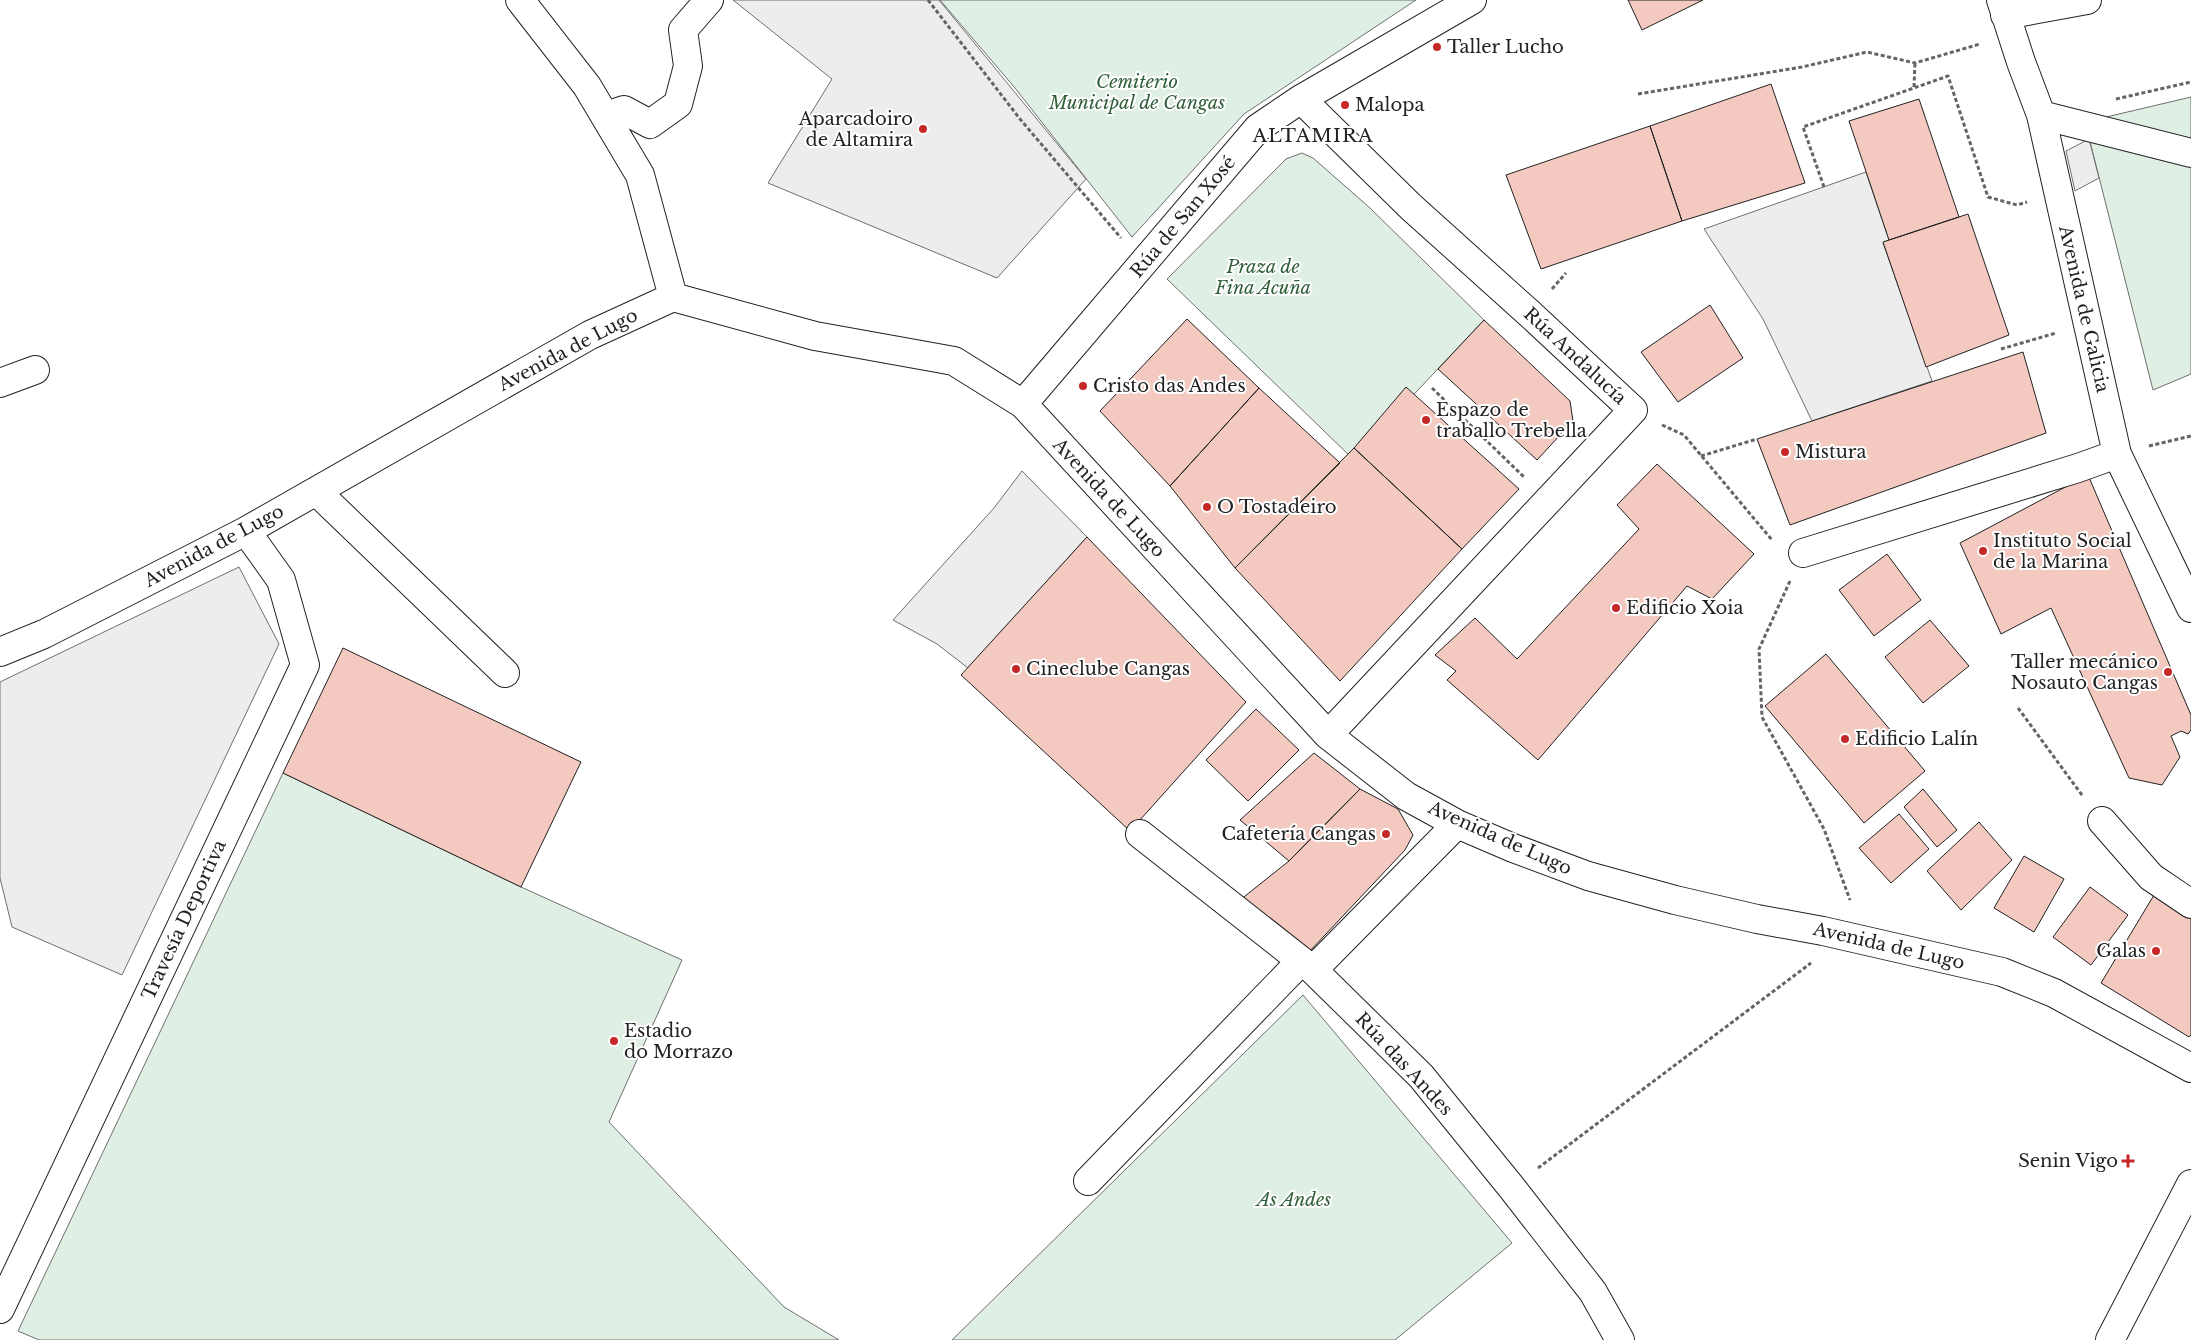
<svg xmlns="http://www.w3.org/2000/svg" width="2191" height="1340" viewBox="0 0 2191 1340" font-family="'Libre Baskerville',serif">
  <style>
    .green { fill: #e0efe3; stroke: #6f6f6f }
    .parking { fill: #ededed; stroke: #6f6f6f }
    .building { fill: #f3c9c0; stroke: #222 }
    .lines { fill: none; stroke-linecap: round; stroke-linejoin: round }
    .minor-casing { stroke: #222; stroke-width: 30 }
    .major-casing { stroke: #222; stroke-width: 30 }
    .path { stroke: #646464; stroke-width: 3; stroke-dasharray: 4 2.5; stroke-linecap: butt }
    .minor { stroke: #fff; stroke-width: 28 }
    .major { stroke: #fff; stroke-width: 28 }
    .poi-dot { fill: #c62828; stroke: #fff; stroke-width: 2 }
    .labels { text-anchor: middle; stroke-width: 4; stroke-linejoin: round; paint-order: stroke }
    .poi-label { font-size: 18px; fill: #222; stroke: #fff; text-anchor: start }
    .park-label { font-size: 18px; font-style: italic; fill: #2f5e38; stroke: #fff }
    .street-label { font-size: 18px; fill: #222; stroke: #fff }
    .neighbourhood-label { font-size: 19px; letter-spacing: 1px; fill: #222; stroke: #fff }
  </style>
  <rect width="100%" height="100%" fill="#fff"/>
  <!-- green -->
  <path class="green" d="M 940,0 L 1416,0 L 1244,114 L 1132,237 L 1015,88 Z
    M 2191,97 L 2191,374 L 2153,390 L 2085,122 Z
    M 1302,153 L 1313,158 L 1370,208 L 1484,320 L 1353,459 L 1167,279 L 1286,159 Z
    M 283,773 L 521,887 L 682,960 L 609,1122 L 784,1307 L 839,1340 L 39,1340 L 18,1331 Z
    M 1303,995 L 1512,1243 L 1395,1340 L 952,1340 Z"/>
  <!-- parking -->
  <path class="parking" d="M 733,0 L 939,0 L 1086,179 L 997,278 L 768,183 L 832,79 Z
    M 2089,139 L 2099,178 L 2075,191 L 2066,151 Z
    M 1866,172 L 1889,240 L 1883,243 L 1932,381 L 1812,421 L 1763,319 L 1704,229 Z
    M 1022,471 L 1087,537 L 968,668 L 937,644 L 893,620 L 994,508 Z
    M 239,567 L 279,644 L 122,975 L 12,927 L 0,878 L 0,682 Z"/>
  <!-- building -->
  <path class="building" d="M 1628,0 L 1703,0 L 1642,30 Z
    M 1771,84 L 1805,183 L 1682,221 L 1650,126 Z
    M 1919,99 L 1959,217 L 1889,240 L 1849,121 Z
    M 1650,126 L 1682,221 L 1541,269 L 1506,175 Z
    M 1968,214 L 2009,335 L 1926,367 L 1883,242 Z
    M 1710,305 L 1743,358 L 1678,402 L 1641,352 Z
    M 1187,319 L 1259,388 L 1170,486 L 1100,411 Z
    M 1484,320 L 1570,401 L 1573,421 L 1537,460 L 1438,369 Z
    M 2023,352 L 2046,433 L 1790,525 L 1757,439 Z
    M 1406,387 L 1519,489 L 1462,549 L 1354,448 Z
    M 1259,388 L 1340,463 L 1235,568 L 1170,486 Z
    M 1354,448 L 1462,549 L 1340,681 L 1235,568 Z
    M 1657,464 L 1754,554 L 1712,599 L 1687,586 L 1538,760 L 1447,680 L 1456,671 L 1435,655 L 1475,618 L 1517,659 L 1639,529 L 1617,505 Z
    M 2088,475 L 2191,715 L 2191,730 L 2188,734 L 2181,731 L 2171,736 L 2180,757 L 2162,785 L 2129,778 L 2051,608 L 2001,634 L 1960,543 Z
    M 1087,537 L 1246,702 L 1130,831 L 961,675 Z
    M 1887,554 L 1921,600 L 1874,636 L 1839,590 Z
    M 1930,620 L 1969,666 L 1923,703 L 1885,657 Z
    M 343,648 L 581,762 L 521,887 L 283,773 Z
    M 1826,654 L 1925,771 L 1864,823 L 1765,706 Z
    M 1256,709 L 1299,750 L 1248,801 L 1206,760 Z
    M 1314,753 L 1360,789 L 1289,861 L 1240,820 Z
    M 1360,789 L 1398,809 L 1413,835 L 1405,850 L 1309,952 L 1240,900 L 1289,861 Z
    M 1923,789 L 1957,830 L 1937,847 L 1904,807 Z
    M 1899,814 L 1929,849 L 1891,883 L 1859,848 Z
    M 1979,822 L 2012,860 L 1961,910 L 1927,871 Z
    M 2024,856 L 2064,879 L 2034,932 L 1994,908 Z
    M 2090,887 L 2128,915 L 2091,965 L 2053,937 Z
    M 2154,895 L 2191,918 L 2191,1035 L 2189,1037 L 2101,983 Z"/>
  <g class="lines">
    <!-- minor casing -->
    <g class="minor-casing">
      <path id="minor" d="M 520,0 L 587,86 L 640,175 L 673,297
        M 2001,0 L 2021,62 L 2041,115 L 2117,454 L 2191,608
        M 2005,15 L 2087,0
        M 1301,99 L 1411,207 L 1530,314 L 1633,410 L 1328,735
        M 2041,115 L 2191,153
        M 606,116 L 624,110 L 650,124 L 678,104 L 688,66 L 683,30 L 709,0
        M 0,383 L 35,370
        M 1023,404 L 1258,128 L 1301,99 L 1472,0
        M 316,491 L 505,673
        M 1803,553 L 2078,468 L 2117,454
        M 0,652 L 44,634 L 246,531 L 590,335 L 673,297 L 815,336 L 954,361 L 1023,404 L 1328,735 L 1406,796 L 1457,824 L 1513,848 L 1588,876 L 1675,900 L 1757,919 L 1823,931 L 2002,972 L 2054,993 L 2191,1068
        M 2102,821 L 2151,877 L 2191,904
        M 1140,834 L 1313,970 L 1421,1076 L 1512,1188 L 1593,1292 L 1620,1340
        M 1313,970 L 1457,824
        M 1088,1181 L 1301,961
        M 0,1309 L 305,665 L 281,580 L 246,531"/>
    </g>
    <!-- major casing -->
    <g class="major-casing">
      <path id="major" d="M 2110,1340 L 2191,1184"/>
    </g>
    <!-- path -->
    <path class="path" d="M 928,0 L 1020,119 L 1121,238
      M 1914,87 L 1915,63
      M 1638,94 L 1802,67 L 1867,52 L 1915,63 L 1980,44
      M 2116,99 L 2191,82
      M 1824,187 L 1803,127 L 1948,76 L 1988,197 L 2017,205 L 2027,202
      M 1552,289 L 1566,273
      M 2001,349 L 2056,333
      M 1432,388 L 1524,477
      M 1662,425 L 1684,435 L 1772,540
      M 2149,446 L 2191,436
      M 1701,456 L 1757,439
      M 1790,581 L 1759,649 L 1762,717 L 1824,829 L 1850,900
      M 2018,708 L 2082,795
      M 1538,1168 L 1811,963"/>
    <!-- minor -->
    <use href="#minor" class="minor"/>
    <!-- major -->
    <use href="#major" class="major"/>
  </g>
  <!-- markers -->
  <g class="poi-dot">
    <circle cx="1437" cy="47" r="5"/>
    <circle cx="1345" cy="105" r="5"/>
    <circle cx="923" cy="129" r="5"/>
    <circle cx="1083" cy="386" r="5"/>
    <circle cx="1426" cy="420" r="5"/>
    <circle cx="1785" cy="452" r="5"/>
    <circle cx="1207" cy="507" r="5"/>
    <circle cx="1983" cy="551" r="5"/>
    <circle cx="1616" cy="608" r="5"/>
    <circle cx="1016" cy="669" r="5"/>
    <circle cx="2168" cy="672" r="5"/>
    <circle cx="1845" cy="739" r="5"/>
    <circle cx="1386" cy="834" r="5"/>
    <circle cx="2156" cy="951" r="5"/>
    <circle cx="614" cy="1041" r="5"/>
    <path d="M2125.5 1153.5h5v5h5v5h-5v5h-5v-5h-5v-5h5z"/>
  </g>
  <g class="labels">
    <!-- poi labels -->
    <g class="poi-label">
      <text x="1447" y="53">Taller Lucho</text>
      <text x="1355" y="111">Malopa</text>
      <text x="913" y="125" text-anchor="end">Aparcadoiro<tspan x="913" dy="21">de Altamira</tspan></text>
      <text x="1093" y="392">Cristo das Andes</text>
      <text x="1436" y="416">Espazo de<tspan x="1436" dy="21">traballo Trebella</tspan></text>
      <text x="1795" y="458">Mistura</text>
      <text x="1217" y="513">O Tostadeiro</text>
      <text x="1993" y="547">Instituto Social<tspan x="1993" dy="21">de la Marina</tspan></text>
      <text x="1626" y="614">Edificio Xoia</text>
      <text x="2158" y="668" text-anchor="end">Taller mecánico<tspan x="2158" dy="21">Nosauto Cangas</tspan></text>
      <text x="1026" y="675">Cineclube Cangas</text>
      <text x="1855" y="745">Edificio Lalín</text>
      <text x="1376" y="840" text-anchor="end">Cafetería Cangas</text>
      <text x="2146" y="957" text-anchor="end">Galas</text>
      <text x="624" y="1037">Estadio<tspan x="624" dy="21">do Morrazo</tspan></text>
      <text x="2118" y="1167" text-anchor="end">Senin Vigo</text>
    </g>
    <!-- park labels -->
    <g class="park-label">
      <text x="1137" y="88">Cemiterio<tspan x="1137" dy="21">Municipal de Cangas</tspan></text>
      <text x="1263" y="273">Praza de<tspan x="1263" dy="21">Fina Acuña</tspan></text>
      <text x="1294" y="1206">As Andes</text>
    </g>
    <!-- street labels -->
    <g class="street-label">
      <text transform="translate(1183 217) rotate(-50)" y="6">Rúa de San Xosé</text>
      <text transform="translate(2084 309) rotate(77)" y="6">Avenida de Galicia</text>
      <text transform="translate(568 350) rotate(-28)" y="6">Avenida de Lugo</text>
      <text transform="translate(1575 356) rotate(43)" y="6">Rúa Andalucía</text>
      <text transform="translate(1109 498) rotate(47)" y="6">Avenida de Lugo</text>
      <text transform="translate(214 546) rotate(-28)" y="6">Avenida de Lugo</text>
      <text transform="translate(1500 838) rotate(24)" y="6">Avenida de Lugo</text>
      <text transform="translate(184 920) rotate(-65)" y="6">Travesía Deportiva</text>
      <text transform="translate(1889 946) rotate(13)" y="6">Avenida de Lugo</text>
      <text transform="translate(1404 1064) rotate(47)" y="6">Rúa das Andes</text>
    </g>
    <!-- neighbourhood labels -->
    <g class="neighbourhood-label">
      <text x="1313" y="142">ALTAMIRA</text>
    </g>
  </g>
</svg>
